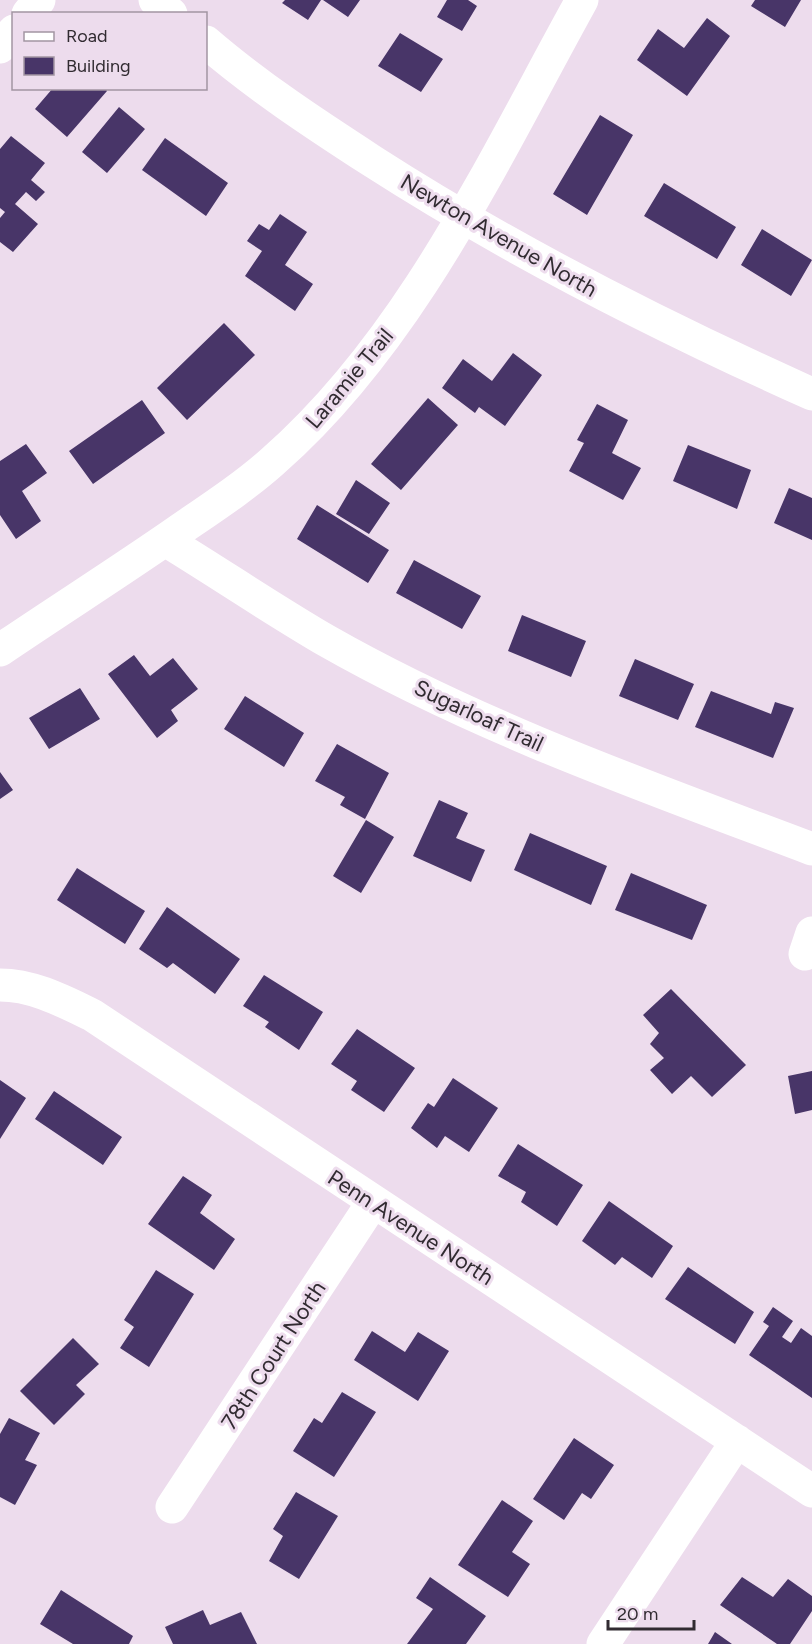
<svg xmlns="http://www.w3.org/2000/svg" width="812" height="1644" viewBox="0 0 812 1644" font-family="Figtree,sans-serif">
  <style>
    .building { fill: #483568 }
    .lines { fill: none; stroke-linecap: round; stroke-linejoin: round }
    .minor { stroke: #fff; stroke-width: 33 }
    .labels { text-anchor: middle; stroke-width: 6; stroke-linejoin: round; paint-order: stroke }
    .street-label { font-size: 22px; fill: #312b31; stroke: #eddced }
  </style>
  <rect width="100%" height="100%" fill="#eddced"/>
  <!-- building -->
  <path class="building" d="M 285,0 L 321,0 L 308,20 L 282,3 Z
    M 323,0 L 360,0 L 348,17 Z
    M 447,0 L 468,0 L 477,6 L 462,31 L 437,17 Z
    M 755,0 L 801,0 L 785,27 L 751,6 Z
    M 707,18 L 730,36 L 687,96 L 637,60 L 658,29 L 684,48 Z
    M 400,33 L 443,59 L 421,92 L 378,66 Z
    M 53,88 L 105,88 L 107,91 L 67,137 L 35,109 Z
    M 119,107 L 145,129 L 107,173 L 82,152 Z
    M 600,115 L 633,135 L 587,215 L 553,194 Z
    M 11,136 L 45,163 L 31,180 L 45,192 L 36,201 L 26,192 L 15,204 L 38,224 L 13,252 L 0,242 L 0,218 L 5,212 L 0,208 L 0,149 Z
    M 165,138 L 228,183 L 206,216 L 142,170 Z
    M 664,183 L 736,227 L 717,259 L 644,216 Z
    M 280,214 L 307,232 L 285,265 L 313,284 L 295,311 L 245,276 L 262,251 L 247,241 L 259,224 L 269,230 Z
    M 762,229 L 812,260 L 791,296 L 741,265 Z
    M 224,323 L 255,355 L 187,420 L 157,388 Z
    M 513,353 L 542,375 L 505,426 L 479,407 L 475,413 L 442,388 L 463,359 L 492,381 Z
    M 428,398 L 458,425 L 401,490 L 371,464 Z
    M 142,400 L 165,433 L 93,484 L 69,451 Z
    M 597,404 L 628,420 L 612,453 L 641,468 L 623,500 L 569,471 L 584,443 L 577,440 Z
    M 26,444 L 47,473 L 22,491 L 41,521 L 16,539 L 0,515 L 0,461 Z
    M 688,445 L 751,470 L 737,509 L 673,481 Z
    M 356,480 L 390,503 L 369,534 L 336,514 Z
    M 789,488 L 812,498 L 812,540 L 774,523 Z
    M 317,505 L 389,550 L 368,583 L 297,539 Z
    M 414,560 L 481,596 L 462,629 L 396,593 Z
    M 522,615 L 586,641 L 571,677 L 508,651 Z
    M 134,655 L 150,676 L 173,658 L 198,689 L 171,710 L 178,721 L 157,738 L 108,674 Z
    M 635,659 L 694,684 L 678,720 L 619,696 Z
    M 80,688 L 100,719 L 49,749 L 29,718 Z
    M 711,691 L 771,714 L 775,702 L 794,708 L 773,758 L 695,727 Z
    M 245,696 L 304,733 L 284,767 L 224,729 Z
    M 337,744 L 389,773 L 365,819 L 340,805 L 345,797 L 315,781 Z
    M 0,772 L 13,790 L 0,799 Z
    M 439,800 L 468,813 L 456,838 L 485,850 L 471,882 L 413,856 Z
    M 366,820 L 394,837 L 361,893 L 333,876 Z
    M 530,833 L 607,866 L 591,905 L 514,870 Z
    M 77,868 L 145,911 L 125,944 L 57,900 Z
    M 631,873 L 707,905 L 692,940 L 615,910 Z
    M 167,907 L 240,959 L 215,994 L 173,963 L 167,968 L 139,949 Z
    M 264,975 L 323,1012 L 299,1050 L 265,1027 L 269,1022 L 243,1006 Z
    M 671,989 L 746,1065 L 712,1097 L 691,1076 L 672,1094 L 650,1070 L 664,1058 L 650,1044 L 659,1033 L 643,1015 Z
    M 357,1029 L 415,1068 L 384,1112 L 351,1090 L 357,1081 L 331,1064 Z
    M 812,1071 L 812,1110 L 795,1114 L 788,1076 Z
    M 453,1078 L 498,1108 L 469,1152 L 445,1136 L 437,1148 L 411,1128 L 428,1103 L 434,1107 Z
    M 0,1080 L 26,1098 L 0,1139 Z
    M 54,1091 L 122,1137 L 103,1165 L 35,1119 Z
    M 518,1144 L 583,1185 L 557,1226 L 521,1202 L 526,1192 L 498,1176 Z
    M 183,1176 L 212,1195 L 200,1213 L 235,1239 L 214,1270 L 148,1224 Z
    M 609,1201 L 673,1246 L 652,1278 L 622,1257 L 615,1265 L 582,1241 Z
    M 688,1267 L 754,1312 L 735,1344 L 665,1299 Z
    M 156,1270 L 194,1294 L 149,1367 L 120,1348 L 134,1327 L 124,1320 Z
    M 773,1307 L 793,1321 L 782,1337 L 791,1343 L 801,1328 L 812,1336 L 812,1398 L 749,1355 L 769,1326 L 763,1322 Z
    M 372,1331 L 405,1352 L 418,1332 L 449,1351 L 418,1401 L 354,1360 Z
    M 73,1338 L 99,1364 L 76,1385 L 85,1394 L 54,1425 L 20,1391 Z
    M 342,1392 L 376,1412 L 334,1477 L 293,1451 L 314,1418 L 322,1423 Z
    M 9,1418 L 40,1433 L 25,1460 L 37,1465 L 15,1505 L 0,1497 L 0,1434 Z
    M 574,1438 L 614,1465 L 591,1499 L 582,1493 L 564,1520 L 533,1499 Z
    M 296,1492 L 338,1516 L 299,1579 L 269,1561 L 283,1536 L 273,1529 Z
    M 502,1500 L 533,1521 L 512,1552 L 530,1564 L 508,1597 L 458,1565 Z
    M 430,1577 L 486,1616 L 466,1644 L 407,1644 L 433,1609 L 416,1598 Z
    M 742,1577 L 773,1597 L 788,1579 L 812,1596 L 812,1611 L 790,1644 L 777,1644 L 720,1605 Z
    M 61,1590 L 133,1636 L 129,1644 L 73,1644 L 40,1624 Z
    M 203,1610 L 210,1625 L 241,1612 L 257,1644 L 173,1644 L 165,1627 Z
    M 715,1632 L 732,1644 L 708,1644 Z"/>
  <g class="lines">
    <!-- minor -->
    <path class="minor" d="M 155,0 L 171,14
      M 28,14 L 39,0
      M 206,42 C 257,86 315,124 372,161 C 512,251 660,326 812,394
      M 0,47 L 14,31
      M 165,540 C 219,573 272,609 327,641 C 480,728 648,787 812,849
      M 0,650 C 59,610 119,572 178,531 C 210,509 244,487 273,461 C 411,340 494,159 582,0
      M 805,954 L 812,933
      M 0,985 C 33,985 63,1001 92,1015 L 812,1491
      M 172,1507 L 373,1202
      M 603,1644 L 737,1441"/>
  </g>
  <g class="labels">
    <!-- street labels -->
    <g class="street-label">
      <text transform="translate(499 235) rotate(30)" y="8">Newton Avenue North</text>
      <text transform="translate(349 378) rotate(-50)" y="8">Laramie Trail</text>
      <text transform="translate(479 715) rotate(25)" y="8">Sugarloaf Trail</text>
      <text transform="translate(411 1227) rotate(33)" y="8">Penn Avenue North</text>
      <text transform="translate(273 1355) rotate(-57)" y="8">78th Court North</text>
    </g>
  </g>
  <!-- legend -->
  <rect x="12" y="12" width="195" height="78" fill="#eddced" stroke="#a295a2" stroke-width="1.5"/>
  <rect x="24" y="32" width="30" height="9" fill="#ffffff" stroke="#a295a2" stroke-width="1.5"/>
  <text x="66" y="42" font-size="18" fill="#312b31">Road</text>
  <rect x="24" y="57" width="30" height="18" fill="#483568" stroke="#a295a2" stroke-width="1.5"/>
  <text x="66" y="72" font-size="18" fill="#312b31">Building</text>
  <!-- scale -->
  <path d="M608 1620v9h86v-9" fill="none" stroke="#312b31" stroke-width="3"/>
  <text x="617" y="1620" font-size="18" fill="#312b31" stroke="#eddced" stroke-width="4.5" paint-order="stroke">20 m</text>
</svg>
